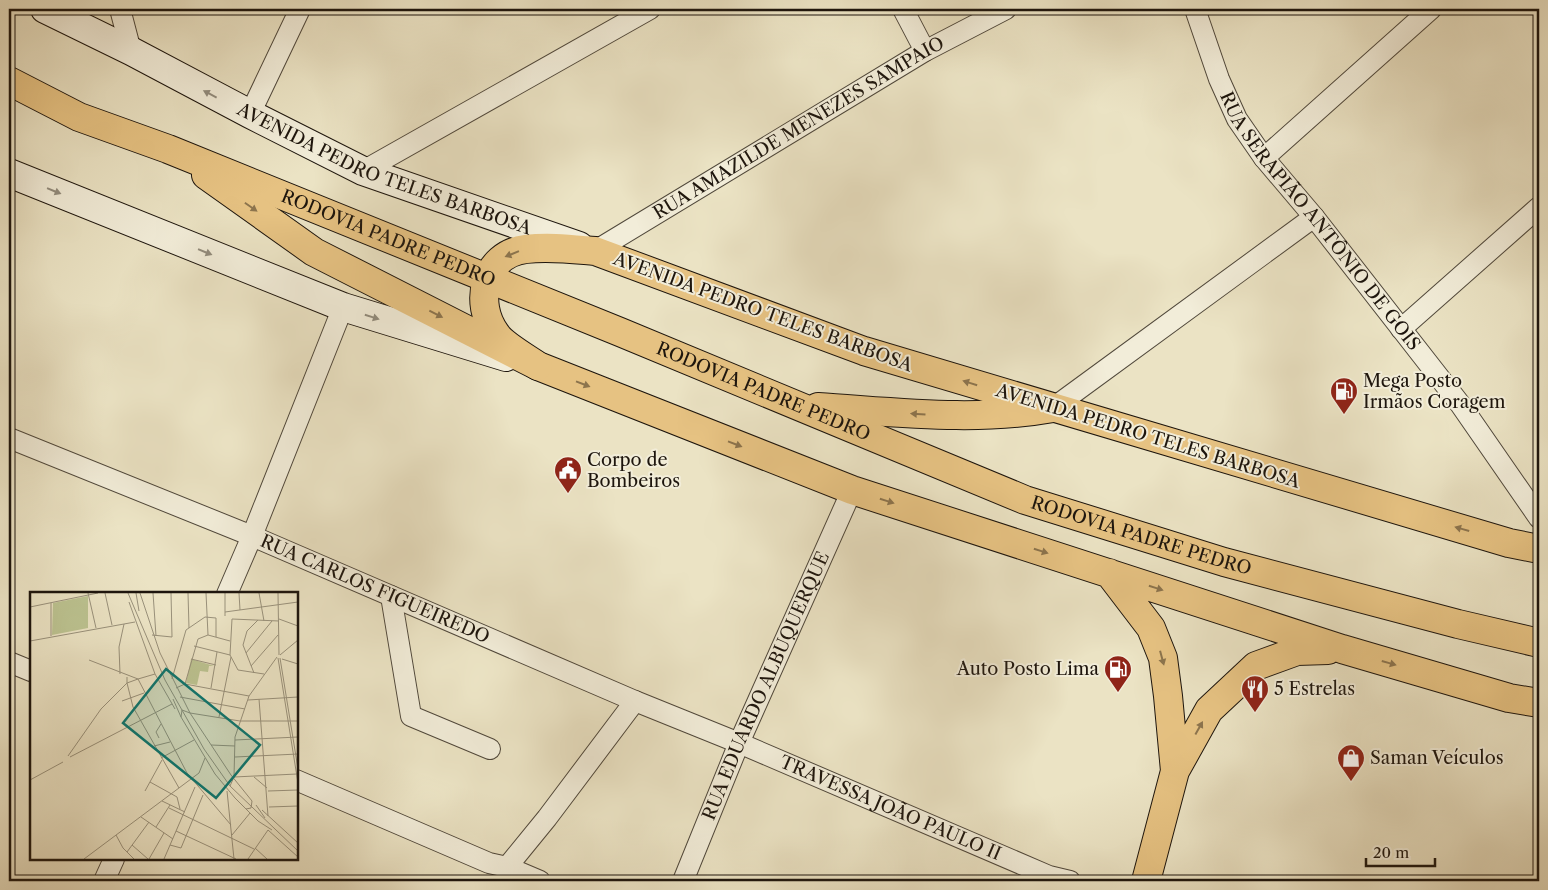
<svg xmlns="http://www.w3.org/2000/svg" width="1548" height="890" viewBox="0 0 1548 890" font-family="'Libre Caslon Text',serif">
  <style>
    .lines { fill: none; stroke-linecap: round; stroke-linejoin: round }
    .street-casing { stroke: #50483b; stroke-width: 22 }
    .secondary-casing { stroke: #1d150d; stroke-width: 30 }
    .primary-casing { stroke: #1d150d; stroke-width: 30 }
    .highway-casing { stroke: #1d150d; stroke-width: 30 }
    .street { stroke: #f2edd9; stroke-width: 20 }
    .secondary { stroke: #f2edd9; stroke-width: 28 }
    .primary { stroke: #e6c282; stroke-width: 28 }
    .highway { stroke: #e6c282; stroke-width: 28 }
    .oneway { fill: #928c7d }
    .oneway2 { fill: #8c744d }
    .labels { text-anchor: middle; stroke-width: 4; stroke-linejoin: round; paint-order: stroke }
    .street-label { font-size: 18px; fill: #1d150d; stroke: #f2edd9 }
    .poi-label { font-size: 18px; fill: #1d150d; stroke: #f2edd9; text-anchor: start }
    .inset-road { fill: none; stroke: #99917b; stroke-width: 1 }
    .view { fill: #0f766e; fill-opacity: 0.15; stroke: #0f766e; stroke-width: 2.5 }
    .inset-edge { fill: none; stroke: #1d150d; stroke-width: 2.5 }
  </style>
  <rect width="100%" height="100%" fill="#ebe3c4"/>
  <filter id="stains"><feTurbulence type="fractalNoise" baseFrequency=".004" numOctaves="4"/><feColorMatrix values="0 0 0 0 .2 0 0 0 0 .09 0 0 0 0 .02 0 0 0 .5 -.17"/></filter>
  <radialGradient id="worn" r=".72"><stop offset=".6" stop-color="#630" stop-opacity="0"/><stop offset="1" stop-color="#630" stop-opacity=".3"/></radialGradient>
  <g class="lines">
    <!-- street casing -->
    <g class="street-casing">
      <g id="street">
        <path d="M 120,9 L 131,51"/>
        <path d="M 903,9 L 925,51"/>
        <path id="s1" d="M 1195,9 L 1219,79 L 1237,119 L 1264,158 L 1314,217 L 1460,404 L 1539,518"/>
        <path d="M 250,114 L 300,9"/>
        <path d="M 1264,158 L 1431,9"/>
        <path d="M 363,171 L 650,9"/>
        <path id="s2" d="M 595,251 L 925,51 L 1006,9"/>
        <path d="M 1401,329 L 1539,207"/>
        <path d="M 1053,408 L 1314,217"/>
        <path id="s3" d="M 9,438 L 252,536 L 635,701 L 739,743 L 1049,876 L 1070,881"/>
        <path d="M 227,594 L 252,536 L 343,307"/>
        <path d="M 391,596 L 411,716 L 490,749"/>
        <path d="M 9,662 L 31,671"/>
        <path d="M 296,780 L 489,863 L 507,867 L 540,881"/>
        <path d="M 507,867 L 547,818 L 635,701"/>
        <path d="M 104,881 L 114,859"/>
        <path id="s4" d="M 683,881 L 739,743 L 852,490"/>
      </g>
    </g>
    <!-- secondary casing -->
    <g class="secondary-casing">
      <g id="secondary">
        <path id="s5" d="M 45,9 L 131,51 L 250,114 L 363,171 L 579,246"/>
        <path d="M 9,173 L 343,307 L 506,357"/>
      </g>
    </g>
    <!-- primary casing -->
    <g class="primary-casing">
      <path id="primary" d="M 1539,549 L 1509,543 L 864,351 L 595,251 C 572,249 549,246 526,249 C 484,254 473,303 496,334 C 502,344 528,359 538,366 L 852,490 L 1342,649 L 1509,698 L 1539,703
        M 1109,573 L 1151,628 L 1163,658 L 1168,696 L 1175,771 L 1146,881
        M 1175,771 L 1209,710 L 1256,666 L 1297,651 L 1328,650"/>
    </g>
    <!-- highway casing -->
    <g class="highway-casing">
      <g id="highway">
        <path id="s6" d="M 9,81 L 79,117 L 168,149 L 620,332 L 1025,500 L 1224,562 L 1458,624 L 1539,643"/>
        <path d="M 206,175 L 314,252 L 538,366"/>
        <path d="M 818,407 C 897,412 975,422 1053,408"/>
      </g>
    </g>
    <!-- street -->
    <use href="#street" class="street"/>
    <!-- secondary -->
    <use href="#secondary" class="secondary"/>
    <!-- primary -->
    <use href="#primary" class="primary"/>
    <!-- highway -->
    <use href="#highway" class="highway"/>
  </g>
  <!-- one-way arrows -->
  <defs><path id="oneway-solid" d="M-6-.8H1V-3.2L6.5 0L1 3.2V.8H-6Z" transform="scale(1.25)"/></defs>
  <g class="oneway">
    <use href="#oneway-solid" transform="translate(210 94) rotate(-152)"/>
    <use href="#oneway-solid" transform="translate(54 191) rotate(22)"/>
    <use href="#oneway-solid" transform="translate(205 252) rotate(22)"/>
    <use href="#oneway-solid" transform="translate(372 317) rotate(17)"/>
  </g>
  <g class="oneway2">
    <use href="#oneway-solid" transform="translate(251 207) rotate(35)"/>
    <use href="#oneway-solid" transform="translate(512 254) rotate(158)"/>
    <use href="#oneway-solid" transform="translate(436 314) rotate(27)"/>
    <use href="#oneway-solid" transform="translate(970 383) rotate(-163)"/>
    <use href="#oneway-solid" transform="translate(583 384) rotate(21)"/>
    <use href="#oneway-solid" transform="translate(918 414) rotate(-177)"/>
    <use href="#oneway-solid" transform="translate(735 444) rotate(21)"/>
    <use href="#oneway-solid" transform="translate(887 501) rotate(18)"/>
    <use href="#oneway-solid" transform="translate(1462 529) rotate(-164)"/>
    <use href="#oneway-solid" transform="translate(1041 551) rotate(18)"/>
    <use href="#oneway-solid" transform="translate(1156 588) rotate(18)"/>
    <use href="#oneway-solid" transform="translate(1162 658) rotate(75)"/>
    <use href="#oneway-solid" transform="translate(1389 663) rotate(16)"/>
    <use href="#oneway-solid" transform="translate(1199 728) rotate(-61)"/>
  </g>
  <!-- icons -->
  <defs>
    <g id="fuel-pin" transform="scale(1.4375)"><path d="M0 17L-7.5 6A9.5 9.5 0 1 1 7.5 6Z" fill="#8f2418" stroke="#f2edd9"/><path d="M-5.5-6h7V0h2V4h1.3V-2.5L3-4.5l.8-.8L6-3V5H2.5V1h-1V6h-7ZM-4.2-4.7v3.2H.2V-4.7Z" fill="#fff"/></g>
    <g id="civic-pin" transform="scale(1.4375)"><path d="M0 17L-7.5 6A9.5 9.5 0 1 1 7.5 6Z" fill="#8f2418" stroke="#f2edd9"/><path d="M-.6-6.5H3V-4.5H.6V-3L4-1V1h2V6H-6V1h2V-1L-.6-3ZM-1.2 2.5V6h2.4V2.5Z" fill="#fff"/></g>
    <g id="restaurant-pin" transform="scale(1.4375)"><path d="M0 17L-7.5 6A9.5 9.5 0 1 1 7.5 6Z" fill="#8f2418" stroke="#f2edd9"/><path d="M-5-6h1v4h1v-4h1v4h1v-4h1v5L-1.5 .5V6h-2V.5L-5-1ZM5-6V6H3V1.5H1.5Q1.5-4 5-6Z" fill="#fff"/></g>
    <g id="shop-pin" transform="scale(1.4375)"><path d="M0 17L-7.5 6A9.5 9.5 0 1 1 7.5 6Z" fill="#8f2418" stroke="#f2edd9"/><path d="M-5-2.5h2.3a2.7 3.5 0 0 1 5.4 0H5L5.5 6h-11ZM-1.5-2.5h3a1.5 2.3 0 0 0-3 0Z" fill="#fff"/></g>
  </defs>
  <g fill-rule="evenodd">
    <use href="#fuel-pin" x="1344" y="391"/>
    <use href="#civic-pin" x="568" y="470"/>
    <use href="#fuel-pin" x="1118" y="669"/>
    <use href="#restaurant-pin" x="1255" y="689"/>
    <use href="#shop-pin" x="1351" y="758"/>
  </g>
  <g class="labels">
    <!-- street labels -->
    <g class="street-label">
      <text dy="6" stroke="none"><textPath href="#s2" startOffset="238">RUA AMAZILDE MENEZES SAMPAIO</textPath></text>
      <text dy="6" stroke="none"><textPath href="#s5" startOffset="376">AVENIDA PEDRO TELES BARBOSA</textPath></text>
      <text dy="6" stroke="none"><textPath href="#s1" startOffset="249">RUA SERAPIÃO ANTÔNIO DE GOIS</textPath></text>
      <text dy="6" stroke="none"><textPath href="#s6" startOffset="411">RODOVIA PADRE PEDRO</textPath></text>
      <text transform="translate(763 312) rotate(20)" y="6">AVENIDA PEDRO TELES BARBOSA</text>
      <text dy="6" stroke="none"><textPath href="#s6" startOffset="816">RODOVIA PADRE PEDRO</textPath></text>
      <text transform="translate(1148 436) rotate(17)" y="6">AVENIDA PEDRO TELES BARBOSA</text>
      <text dy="6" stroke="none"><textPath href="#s6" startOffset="1221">RODOVIA PADRE PEDRO</textPath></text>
      <text dy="6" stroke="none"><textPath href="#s3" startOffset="396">RUA CARLOS FIGUEIREDO</textPath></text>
      <text dy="6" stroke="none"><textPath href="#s4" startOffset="212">RUA EDUARDO ALBUQUERQUE</textPath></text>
      <text dy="6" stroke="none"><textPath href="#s3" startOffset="956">TRAVESSA JOÃO PAULO II</textPath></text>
    </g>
    <!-- poi labels -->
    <g class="poi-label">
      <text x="1363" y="387">Mega Posto<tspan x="1363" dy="21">Irmãos Coragem</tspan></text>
      <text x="587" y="466">Corpo de<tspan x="587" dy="21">Bombeiros</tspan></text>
      <text x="1099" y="675" text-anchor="end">Auto Posto Lima</text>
      <text x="1274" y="695">5 Estrelas</text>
      <text x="1370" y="764">Saman Veículos</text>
    </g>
  </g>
  <!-- overview -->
  <g transform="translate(30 592)">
    <rect width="268" height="268" fill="#ebe3c4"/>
    <path d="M 58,4 L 58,36 L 22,43 L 23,11 ZM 161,67 L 184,74 L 179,74 L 178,80 L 170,79 L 167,93 L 156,91 Z" fill="#bcc391"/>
    <path class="inset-road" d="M 58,1 L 66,36M 75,1 L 82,33M 98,1 L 135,88 L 174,157 L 200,194 L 268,259M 106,1 L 109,19M 110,1 L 130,61 L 160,121 L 210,129 L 268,129M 123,1 L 126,44M 158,1 L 159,36M 176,1 L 178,43M 195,1 L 195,24M 209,1 L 210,18M 229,1 L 234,29M 248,1 L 249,63M 99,10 L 125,82 L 145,117M 21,11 L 21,44M 0,15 L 68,1M 195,20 L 268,10M 249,27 L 268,34M 122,43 L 142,45 L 141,1M 0,49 L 105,30M 164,54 L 200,63M 216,61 L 242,29M 250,63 L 268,48M 248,66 L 268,191M 250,66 L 268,177M 161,67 L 186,73M 252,67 L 268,72M 59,68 L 108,87 L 125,82M 221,74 L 248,43M 224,81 L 213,53 L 217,39 L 228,28M 90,82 L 89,55 L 94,32M 234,82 L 208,78 L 200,63 L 202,27 L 249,29M 142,87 L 156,38 L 175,25 L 186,26 L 186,45M 155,92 L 168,47 L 178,43 L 200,49M 146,96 L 155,92 L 219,104M 181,96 L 187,60M 150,105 L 215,117M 143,107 L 151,125M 229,107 L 238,224M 218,108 L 268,105M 92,109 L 114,101M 189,125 L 201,65M 129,146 L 126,140 L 131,132M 205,148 L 268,145M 181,153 L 205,154M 124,154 L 140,150M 38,164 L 71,117 L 97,91 L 97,85M 40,165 L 142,112M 205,165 L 268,162M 131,166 L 164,148M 204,185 L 267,182M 224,185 L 237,196M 0,188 L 33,170M 120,190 L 147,205 L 150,217M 200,194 L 204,185 L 205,145 L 219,104 L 247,65M 149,196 L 103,115 L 97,91 L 108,87 L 157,181 L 201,233M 115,199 L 132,168M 197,199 L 204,267M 238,199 L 268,198M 132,209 L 155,220M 226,213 L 235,226M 239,215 L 268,214M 139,216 L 224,257M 216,217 L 221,216 L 222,209 L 201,183 L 160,121 L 152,118 L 151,125 L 185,182 L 205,206 L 228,229M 232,218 L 268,251M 111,225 L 143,247M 228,229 L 242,238M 126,235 L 140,213M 238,238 L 268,265M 146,239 L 206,267M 86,243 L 93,256 L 104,267M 202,243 L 220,221M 102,253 L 118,267M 140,253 L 151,256 L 173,203M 225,256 L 237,267M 97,260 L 119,230M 54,267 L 169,181 L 175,166M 119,267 L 134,241M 134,267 L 165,195M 218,267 L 238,238"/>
    <path class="view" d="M 136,77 L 230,153 L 186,206 L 93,131 Z"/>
    <rect width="268" height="268" class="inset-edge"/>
  </g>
  <!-- margin -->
  <rect width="1548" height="890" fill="none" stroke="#ebe3c4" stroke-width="30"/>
  <rect x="10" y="10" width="1528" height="870" fill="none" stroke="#1d150d" stroke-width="2.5"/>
  <rect x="15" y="15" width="1518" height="860" fill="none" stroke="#1d150d"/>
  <!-- scale -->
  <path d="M1366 858v8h69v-8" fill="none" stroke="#1d150d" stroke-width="2.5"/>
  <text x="1373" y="858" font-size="15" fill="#1d150d" stroke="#f2edd9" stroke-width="4" paint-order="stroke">20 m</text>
  <rect width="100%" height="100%" filter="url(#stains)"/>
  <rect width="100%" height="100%" fill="url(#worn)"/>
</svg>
